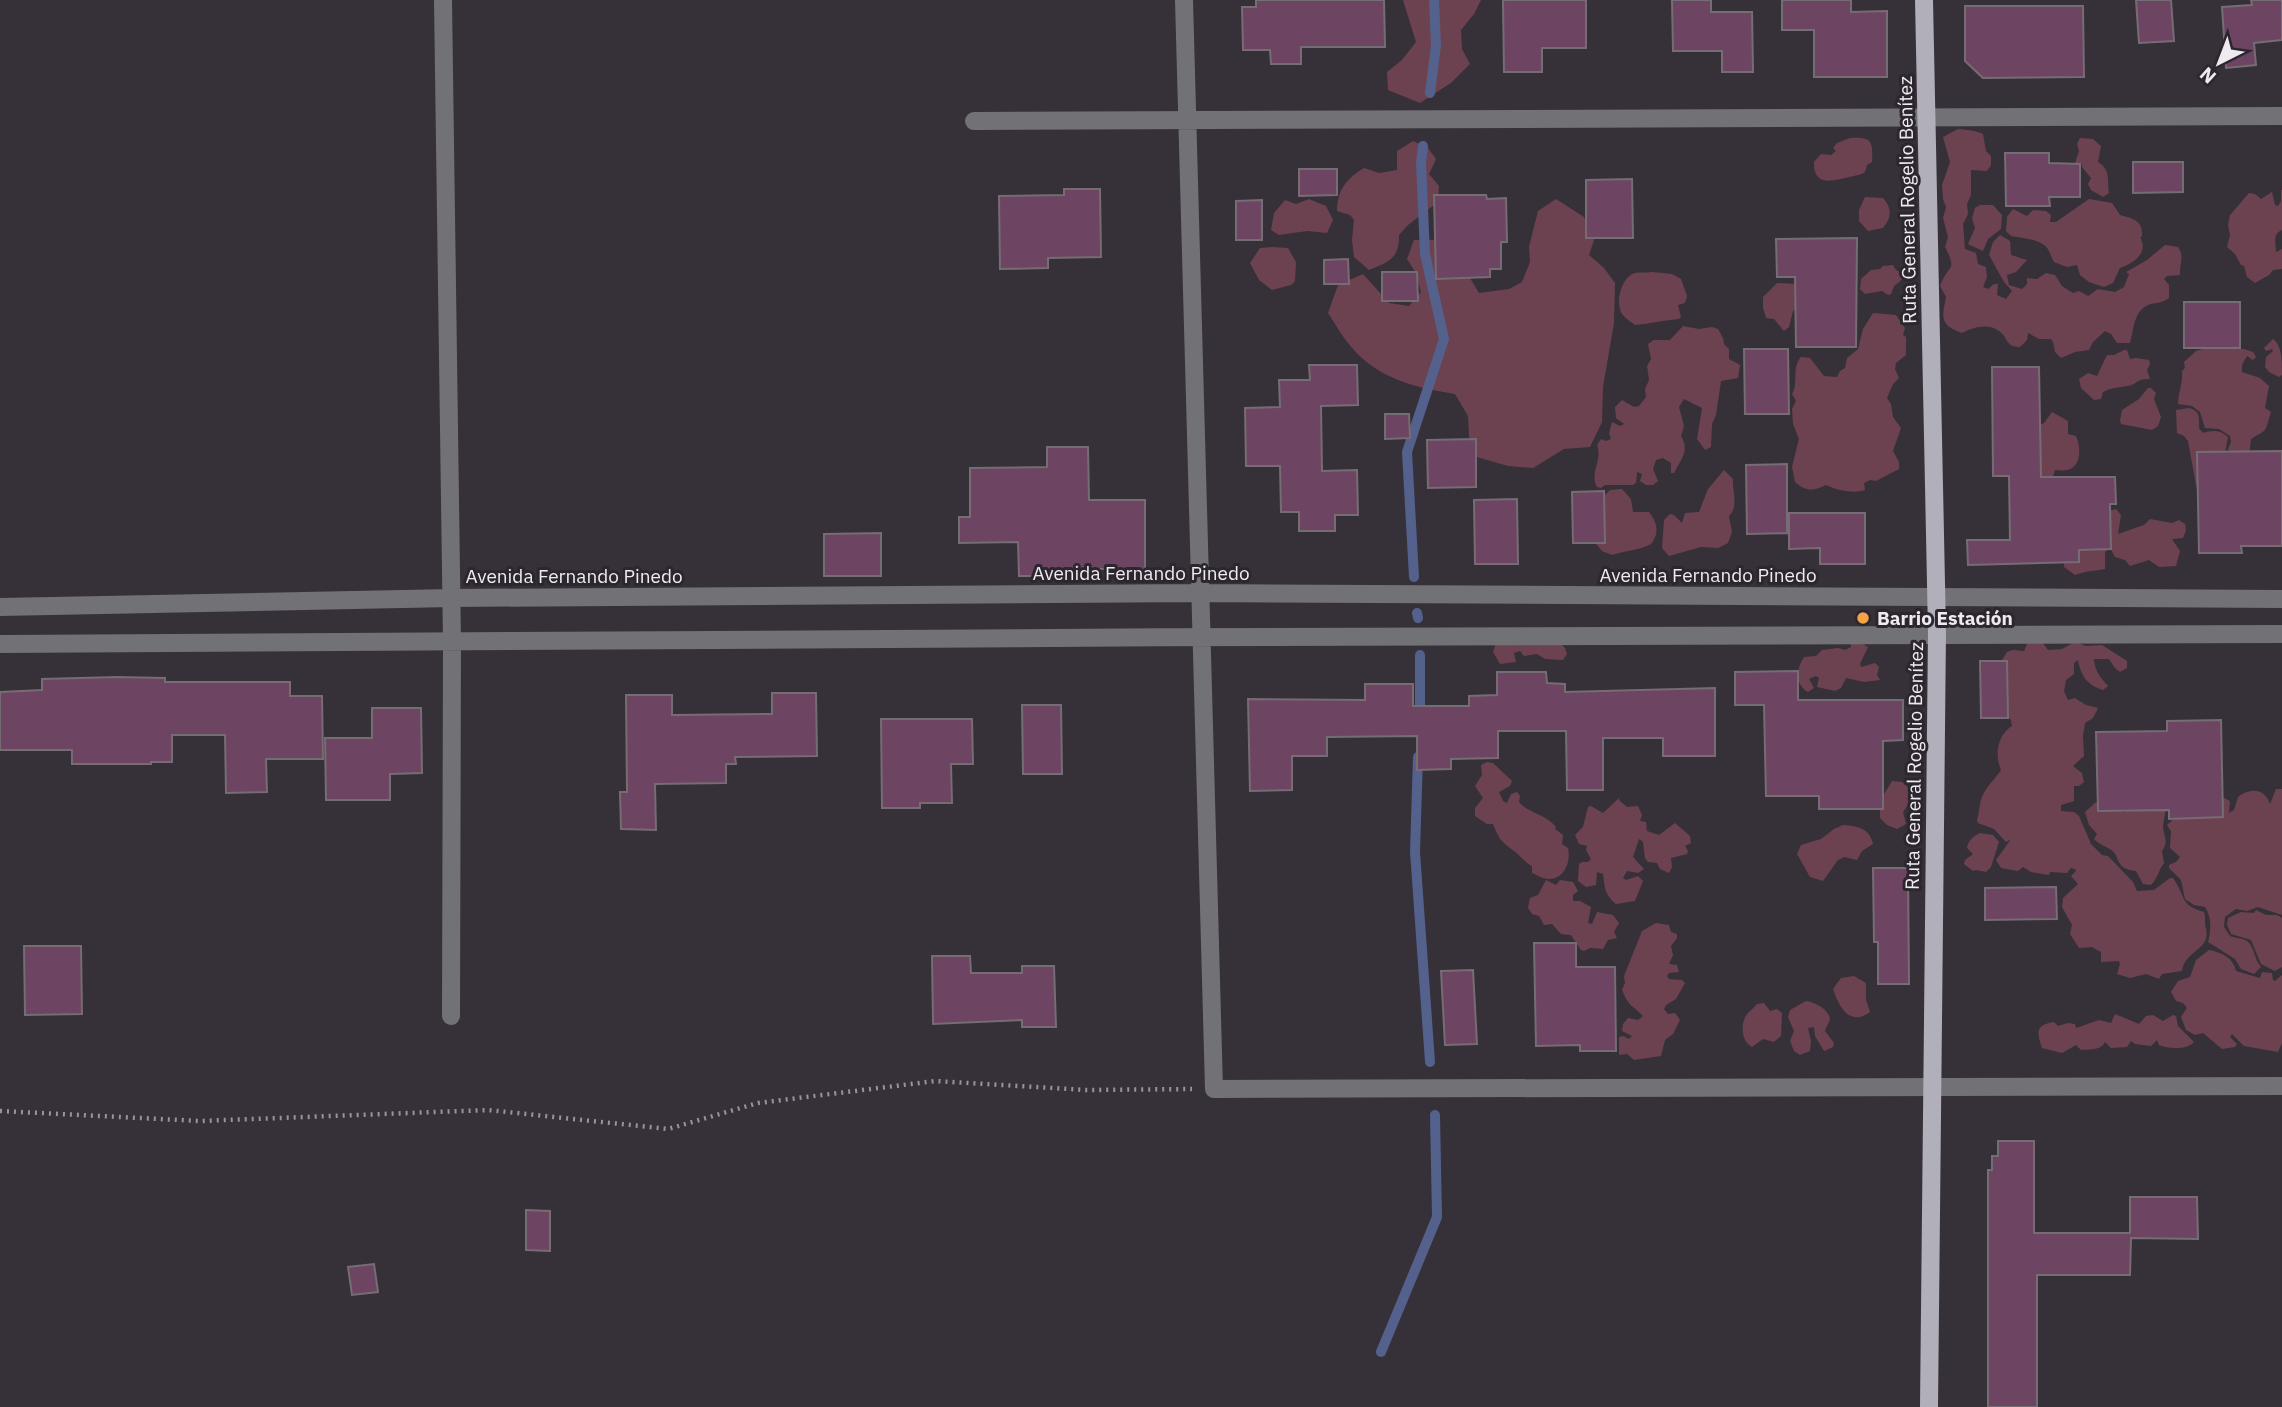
<svg xmlns="http://www.w3.org/2000/svg" width="2282" height="1407" font-family="'IBM Plex Sans',sans-serif">
  <style>
    .green { fill: #6d4250 }
    .lines { fill: none; stroke-linecap: round; stroke-linejoin: round }
    .stream { stroke: #54618d; stroke-width: 10 }
    .building { fill: #6e4463; stroke: #766c73; stroke-width: 2 }
    .path { stroke: #99949b; stroke-width: 4.5; stroke-dasharray: 2 5; stroke-linecap: butt }
    .minor { stroke: #727176; stroke-width: 18 }
    .major { stroke: #b1afb9; stroke-width: 18 }
    .poi-dot { fill: #f6a247; stroke: #2c262e; stroke-width: 2.5 }
    .labels { text-anchor: middle; stroke-width: 6; stroke-linejoin: round; paint-order: stroke }
    .street-label { font-size: 19px; fill: #eeeaf0; stroke: #2c262e }
    .poi-label { font-size: 19px; font-weight: bold; fill: #eeeaf0; stroke: #2c262e; text-anchor: start }
  </style>
  <rect width="100%" height="100%" fill="#363039"/>
  <path class="green" d="M1403 0H1481L1474 14 1461 30 1462 49 1470 64 1451 83 1420 103 1388 90 1387 72 1402 60 1416 42Z
    M1958 129C1966 130 1976 130 1983 134L1986 151 1991 156V165L1987 171 1971 170V195L1967 204 1968 214 1963 224C1964 233 1964 240 1965 249L1976 253 1978 264 1986 267 1987 277 1983 287 1988 289 1994 284H1998L1997 295 2006 299 2012 291 2004 282 1989 255 1993 242 2000 235 2010 241 2011 255 2027 260 2016 272 2007 275 2009 285 2022 289 2027 284V278L2037 279 2046 273 2055 275 2062 286 2073 293 2079 291 2088 296 2098 289 2115 292 2124 287 2129 274 2126 272 2147 260 2165 245 2178 247C2185 257 2179 265 2180 275L2167 276 2164 279 2169 285V298C2161 304 2156 302 2148 305 2133 312 2134 330 2130 343H2117L2111 334 2105 331 2093 342 2089 350 2075 352 2061 358 2055 352 2053 342 2051 339H2039L2028 333 2027 340 2020 347C2005 347 2009 338 1999 331 1989 323 1973 327 1962 333 1939 325 1942 317 1946 297L1940 286C1948 264 1958 272 1945 247L1948 237 1943 218 1946 207 1943 199 1942 185 1950 162 1943 137Z
    M1850 138C1873 136 1873 143 1872 162L1867 165 1865 172C1859 176 1856 175 1849 177 1832 181 1813 187 1814 162L1821 154 1831 155 1836 151 1833 148 1837 143Z
    M2080 138 2093 139 2101 146 2098 162C2111 170 2107 180 2109 193L2103 197 2091 190 2088 184 2091 178 2082 167V164L2075 163 2079 151 2077 144Z
    M1413 141 1428 148 1436 159 1429 174 1439 186 1438 202 1408 225 1399 235C1399 259 1390 261 1369 270L1354 257 1352 240 1354 220 1350 215 1337 211C1337 190 1347 178 1364 168L1379 173 1397 170V151Z
    M2281 190H2282V230C2272 234 2276 243 2276 252L2282 249V269L2273 270 2269 275 2255 283 2247 277 2244 266 2241 265 2235 254 2227 247 2230 235 2228 225 2230 215 2249 193 2255 194 2261 199 2272 192 2275 205 2278 206 2281 201Z
    M1865 197 1883 198C1892 208 1892 217 1883 228L1868 231 1859 221V210Z
    M1309 199 1326 206 1333 220 1327 233 1307 231 1279 235 1271 230 1274 213 1285 200 1296 204Z
    M1556 199 1584 217 1594 240 1589 255 1604 268 1615 283 1614 323 1603 387 1602 422 1590 447 1564 449 1533 468 1508 466 1470 455 1468 416 1455 394C1417 388 1379 379 1353 349 1343 338 1336 325 1328 313L1338 285 1363 274 1389 303 1409 306 1421 292 1416 273 1407 259 1414 240H1434L1450 245 1479 293 1509 289 1522 282 1530 262 1529 247 1538 211Z
    M2089 199 2112 203 2120 215C2134 219 2143 220 2142 237H2140C2149 253 2134 263 2120 268L2113 283 2104 287 2089 282 2080 275 2077 265 2067 267 2054 262C2052 259 2051 255 2049 251 2044 239 2022 238 2011 236L2006 231 2007 217 2013 209 2027 216 2033 210 2046 211 2051 215 2050 222H2056Z
    M1980 205H1993L2002 215 2001 229 1988 239 1983 251 1968 244 1975 228 1972 218 1975 208Z
    M1272 247 1288 248 1296 262 1295 281 1291 285 1272 290 1259 280 1250 263 1260 248Z
    M1893 265 1896 270 1904 274V278L1894 286 1891 294 1888 295 1882 291 1865 294 1860 289 1861 279 1871 270 1880 269 1883 266Z
    M1652 272 1672 274 1681 279 1687 296 1685 303 1678 305 1681 317 1679 319C1664 320 1649 324 1635 325 1631 322 1625 318 1622 314 1615 303 1621 277 1635 273 1640 272 1647 273 1652 272Z
    M1777 283 1800 284 1798 309 1793 311 1789 327 1784 331 1774 319 1766 318 1763 308V297Z
    M1873 313 1896 315 1905 328 1903 335 1906 337V355L1896 363 1895 369 1899 378 1893 384 1887 398 1891 404 1893 417 1901 428 1893 451 1899 462V469L1876 481 1870 480 1864 483 1865 490C1854 494 1836 490 1826 485 1814 491 1806 492 1795 482L1792 467 1799 439 1793 424 1792 409 1796 401 1792 394C1799 383 1791 369 1801 357L1810 358 1824 376 1837 377 1840 371 1845 368 1847 358 1858 349 1863 329Z
    M1683 326 1699 329 1712 327 1718 329 1723 338 1724 344 1729 349V359L1740 365 1738 378 1721 381 1716 415 1712 424 1711 447 1705 450 1697 439 1702 408 1684 399 1679 407 1684 426 1681 436C1690 451 1681 459 1674 473H1671V463L1663 458 1656 460 1653 469 1658 481 1653 485H1646L1640 481 1642 474 1637 472 1636 483 1633 485H1605L1601 488 1597 487C1589 473 1603 460 1597 445L1601 439 1606 441 1611 439 1609 433 1612 422 1620 426 1624 424 1616 418 1615 407 1622 400 1634 407 1639 406 1646 397 1645 389 1649 380 1647 366 1651 359 1648 344 1654 340H1670Z
    M2273 339C2282 345 2282 361 2282 375L2279 377 2269 372 2265 367 2266 357 2273 351 2272 349 2266 351 2264 348Z
    M2219 344 2224 349H2244L2253 352 2256 357 2253 360 2247 356 2242 365V372L2260 378 2269 386 2265 408 2271 412C2264 434 2269 428 2251 439L2249 455 2230 454 2228 449 2231 442 2230 436 2219 429 2205 428 2200 412 2192 406 2178 404C2178 394 2183 383 2182 371L2185 368 2184 362 2196 351Z
    M2124 350H2127L2130 359 2136 358 2149 360 2150 364 2147 370 2150 379C2136 378 2137 385 2127 386 2117 388 2112 387 2103 392L2101 399 2094 400 2081 388 2079 379 2088 373 2097 376 2107 355H2114Z
    M2148 388H2151L2156 393 2154 399 2161 417 2158 426 2152 430 2121 424 2120 420 2122 410 2139 399Z
    M2189 408C2201 411 2199 419 2199 428L2203 433C2213 430 2220 430 2228 437L2225 453 2208 489H2197L2196 485 2188 441 2184 436 2177 433 2176 410Z
    M2052 412 2068 421V434L2076 436C2081 447 2082 467 2067 470 2063 471 2059 470 2055 470L2051 482 2043 486 2023 432 2044 423Z
    M1724 470 1733 479C1732 491 1739 506 1729 516L1732 532 1728 543 1718 548 1701 547 1669 556 1662 548 1664 520 1670 514 1674 515 1682 523 1685 513 1699 512 1708 489Z
    M1622 489 1631 499 1633 512H1649C1657 522 1660 533 1651 544 1638 551 1626 550 1612 555L1602 551 1593 540 1600 500 1610 490Z
    M2116 509 2121 515 2118 534 2144 525 2150 519 2172 523 2179 520 2185 524 2186 530 2183 538 2172 539 2180 551 2176 566 2159 567 2149 560 2130 566 2125 560 2115 557 2110 548 2105 552V569C2094 571 2085 571 2075 575L2064 567V560L2108 511Z
    M1857 641 1868 647 1860 664 1861 667 1875 663 1879 667 1877 675 1880 680 1864 682 1846 678 1841 688 1835 691 1817 687 1819 678 1816 676 1809 679 1814 688 1808 692C1795 685 1796 669 1804 657L1816 656 1822 650 1838 648 1845 650 1851 647V643Z
    M2035 642H2042L2048 650 2062 649 2075 642 2086 646 2102 645 2127 661V668L2120 672 2115 668 2109 659H2094C2095 671 2099 676 2108 686L2103 690C2087 685 2081 676 2078 660L2074 663V674L2066 680 2064 691 2068 700 2075 698 2086 705 2098 708 2093 718 2085 723 2083 736 2084 756 2073 766 2082 773 2084 782 2079 786H2074V801L2061 805V811L2074 812 2079 816 2091 844 2102 855 2108 856 2133 882 2137 891 2154 890 2170 878H2173C2186 896 2179 905 2204 912 2206 918 2204 923 2206 929 2211 950 2185 950 2182 971L2162 974 2159 979 2146 974 2130 978 2117 974 2120 964 2119 961 2101 962V952L2092 947 2079 948 2070 934 2072 925 2062 907 2063 898 2078 884 2071 876 2076 871 2075 869 2071 868 2067 873 2050 872 2049 875 2031 872 2023 867 2018 871 2001 868 1996 860 2011 839 2006 842 1994 829 1978 823 1977 820C1980 811 1979 801 1984 793 1988 785 1996 778 2001 770 1994 754 1998 735 2012 726L2011 720 2004 712 2000 663 2007 652 2013 650 2024 651 2027 644Z
    M1496 643 1561 644 1565 648 1567 654 1563 660 1545 659 1537 654 1524 656 1520 651 1514 653 1516 662 1500 664 1493 652Z
    M1487 762 1493 763 1512 781 1510 786 1499 792 1503 801 1507 803 1511 794 1517 792 1520 796 1519 802C1529 814 1546 814 1556 827L1555 829 1563 835 1562 844 1568 848C1571 861 1565 879 1549 879 1543 879 1537 875 1532 873V866C1524 862 1521 856 1514 851 1501 841 1500 841 1493 824H1487L1475 816V808L1483 798 1475 786 1482 775 1481 765Z
    M1892 781 1902 782 1912 791 1910 802 1903 812 1906 824 1897 829 1887 825 1880 818V801Z
    M2276 789H2282V915L2258 907 2247 911 2236 909 2225 917 2224 927 2230 936C2235 938 2243 938 2247 941 2254 945 2254 959 2261 967L2254 974 2241 969 2235 959 2208 942C2211 930 2212 918 2205 907L2194 905 2185 899 2181 880 2169 868V865L2176 862 2180 857 2170 848 2171 831 2167 825 2176 817 2218 799 2224 798 2230 801 2229 813 2234 810 2238 797C2251 787 2265 789 2270 804Z
    M1620 797 1619 800 1627 807 1638 806 1642 815 1640 821 1646 822 1647 831 1659 835 1675 823 1690 836 1691 843 1685 846 1688 851 1687 854 1671 858 1672 867 1669 873 1660 869 1657 863 1648 862 1645 858 1643 842 1639 839 1633 857 1644 869 1638 873 1627 871 1623 878 1626 880 1638 876 1643 881 1635 901 1616 904C1604 894 1605 888 1603 874L1597 872 1596 885 1586 887 1578 881 1579 864 1582 862H1588L1591 859 1586 850 1587 846 1579 844 1575 835 1583 827 1588 807 1591 806 1603 813Z
    M2101 801 2124 812 2130 810 2165 808C2166 815 2163 820 2163 827 2164 837 2169 841 2162 851L2164 863C2158 871 2158 878 2151 885L2143 884 2136 871C2114 869 2121 856 2110 849 2103 845 2100 845 2094 839L2097 834 2089 825 2085 812 2095 803Z
    M1843 825C1857 826 1870 828 1873 844L1862 851 1857 860 1844 857 1838 860 1823 881 1810 877 1797 854 1801 845 1821 839 1834 829Z
    M1980 833 1993 835 1999 842 1991 867 1986 872 1976 870 1973 871 1964 864 1965 860 1973 854 1967 848C1968 840 1974 836 1980 833Z
    M1546 880 1556 885 1560 880 1573 882 1578 891 1573 895V901H1580L1591 907 1588 923 1592 924 1597 912 1613 915 1619 923 1614 932 1617 938 1608 940 1603 949 1590 948 1584 951 1581 950 1571 935 1561 934 1552 924 1544 925 1539 916 1532 914 1528 908 1530 898 1538 895Z
    M2256 910 2266 915H2277L2282 918V967L2275 971 2261 964 2251 940 2231 934 2227 925 2228 918 2241 912 2254 913Z
    M1656 923 1669 925 1671 932 1677 934V938L1671 946 1673 955 1669 964 1677 965 1679 972 1669 973 1667 976 1669 979 1682 980 1685 983 1676 999 1666 1005 1664 1009 1668 1014 1675 1013 1680 1020 1673 1034 1665 1040 1661 1056 1634 1060 1627 1054 1619 1055V1037L1623 1036 1629 1039 1632 1036 1622 1031 1623 1024 1628 1018 1638 1020 1643 1016C1632 1004 1630 1009 1622 990L1625 983 1624 976 1642 931Z
    M2209 950C2222 952 2234 959 2236 971L2260 978 2262 972 2272 973 2273 980 2275 981 2282 975V1043L2278 1052 2244 1046 2232 1034 2230 1037 2237 1044 2235 1047 2222 1049 2203 1033 2195 1035 2186 1030 2181 1017 2187 1008 2183 1003 2176 1001 2171 992 2178 981 2190 977 2196 960Z
    M1854 976 1866 983V1000L1870 1012C1850 1027 1839 1007 1833 989L1841 978Z
    M1806 1001C1814 1002 1829 1009 1830 1019 1830 1020 1825 1030 1825 1031L1834 1043 1833 1047 1824 1051 1815 1036 1814 1027 1808 1028 1811 1041 1810 1051 1800 1055 1794 1051 1790 1041 1794 1031 1788 1017 1790 1010Z
    M1764 1003 1770 1011 1777 1009 1782 1013 1781 1036 1774 1042 1763 1039 1752 1047C1740 1041 1740 1020 1749 1012 1752 1009 1755 1007 1757 1004Z
    M2115 1014 2139 1024 2146 1016 2153 1015 2163 1021 2173 1015 2176 1016 2178 1026 2194 1042C2188 1050 2168 1049 2159 1045L2157 1040 2151 1046 2135 1044 2131 1041 2127 1047 2111 1048 2105 1042C2100 1051 2089 1049 2081 1050L2076 1045 2062 1053 2042 1048C2036 1031 2036 1025 2054 1022L2058 1026 2068 1023 2075 1024 2076 1028 2099 1020 2111 1023Z"/>
  <g class="lines">
    <path class="stream" d="M1430 93 1436 45 1434 0
      M1414 577 1407 452 1444 339 1425 254 1421 163 1423 146
      M1417 613 1418 618
      M1420 717V655
      M1418 757 1415 852 1430 1062
      M1381 1352 1437 1217 1435 1115"/>
  </g>
  <path class="building" d="M1256 0H1384L1385 47H1301V64H1271L1270 50H1243L1242 7H1256Z
    M1503 0H1586V48H1542V72H1504Z
    M1672 0H1711V12H1752L1753 72H1722V51H1673Z
    M1782 0H1851V12L1887 11V77H1814V30H1782Z
    M2136 0H2171L2174 41 2139 43Z
    M2251 0H2282V40L2254 43 2256 65 2226 68 2222 7 2252 5Z
    M1965 6H2083L2084 77 1983 78 1965 61Z
    M2005 153H2049V163L2080 164V197H2049L2050 206H2006Z
    M2133 162H2183V192L2133 193Z
    M1299 169H1337V195L1299 196Z
    M1632 179 1633 238H1586V180Z
    M1064 189H1100L1101 257 1048 258V268L1000 269 999 196 1064 195Z
    M1434 195H1486L1487 199 1506 198 1507 242H1501V269H1490V277L1436 279Z
    M1262 200V240H1236V201Z
    M1857 238 1856 347H1796L1795 277H1777L1776 239Z
    M1348 259 1349 284H1324V260Z
    M1382 272H1417L1418 301H1382Z
    M2184 302H2240V348H2184Z
    M1744 349H1788L1789 414H1745Z
    M1309 365H1357L1358 405 1321 406 1322 471 1357 470 1358 515H1335V531H1299V512H1281L1280 466H1246L1245 408 1280 407 1279 380H1310Z
    M1992 367H2039L2041 477H2115L2116 504H2110L2111 549 2079 550V562L1968 565 1967 540H2010L2009 476H1993Z
    M1385 414H1409L1410 438 1385 439Z
    M1476 439V487L1428 488 1427 440Z
    M1047 447H1088L1089 500H1145V569H1067V576H1019L1018 542 959 543V517H970V468L1047 467Z
    M2282 451V546H2241L2242 553H2199L2197 452Z
    M1787 464V533L1747 534 1746 465Z
    M1604 491 1605 543H1573L1572 492Z
    M1517 499 1518 564H1475L1474 500Z
    M1789 513H1865V564H1820V548L1789 549Z
    M881 533V576H824V534Z
    M1980 661H2007L2008 718H1981Z
    M1798 671V700H1903V740L1883 741V809H1819V796H1766L1764 705H1735V672Z
    M1497 672H1546L1547 683 1565 684V692L1715 688V756H1663V738H1603V790H1567L1566 731H1498V758L1451 759V769L1417 770V736L1327 737V756H1292V790L1250 791 1248 699 1365 700V684H1413V706H1469V696L1497 695Z
    M117 677 165 678V682H290V696H322L323 759H266L267 792 226 793 225 735H172V762H151V764H72V750H0V692L42 690V679Z
    M772 693H816L817 756 735 757 736 764H726V783L655 784 656 830 621 829 620 792H627L626 695H672V715L772 714Z
    M1022 705H1061L1062 774H1023Z
    M372 708H421L422 773 390 774V800H326L325 738H372Z
    M881 719H972L973 764H951L952 803H920V808H882Z
    M2221 720 2223 817 2169 819V810L2098 811 2096 732 2167 731V721Z
    M1873 868H1908L1909 984H1878V942H1874Z
    M2056 887 2057 919 1985 920V888Z
    M1534 943H1576V967H1615L1616 1051H1580V1045L1536 1046Z
    M24 946H81L82 1014 25 1015Z
    M932 956H970L971 973H1022V966H1054L1056 1027H1022V1020L933 1024Z
    M1473 970 1477 1044 1445 1045 1441 971Z
    M1998 1141H2034V1233H2130V1197H2197L2198 1239 2131 1238 2130 1275H2037V1407H1988V1170H1992V1156H1998Z
    M526 1210 550 1211V1251L526 1250Z
    M374 1264 378 1292 352 1295 348 1267Z"/>
  <g class="lines">
    <path class="path" d="M0 1111 200 1121 488 1110 668 1129 758 1103 935 1081 1086 1090 1192 1089"/>
    <path class="minor" d="M443 0 452 643 451 1016
      M1184 0 1214 1089 2282 1086
      M974 121 2282 116
      M0 607 452 598 1200 593 2282 599
      M0 644C761 643 1521 631 2282 634"/>
    <path class="major" d="M1924 0 1937 632 1929 1407"/>
  </g>
  <circle class="poi-dot" cx="1863" cy="618" r="7"/>
  <g class="labels">
    <g class="street-label">
      <text transform="translate(1907 200) rotate(-91)" y="7">Ruta General Rogelio Benítez</text>
      <text x="1141" y="580">Avenida Fernando Pinedo</text>
      <text x="1708" y="582">Avenida Fernando Pinedo</text>
      <text x="574" y="583">Avenida Fernando Pinedo</text>
      <text transform="translate(1914 766) rotate(-89)" y="7">Ruta General Rogelio Benítez</text>
    </g>
    <g class="poi-label">
      <text x="1877" y="625">Barrio Estación</text>
    </g>
  </g>
  <g transform="translate(2219 63) rotate(222)" stroke="#2c262e" stroke-width="5" paint-order="stroke">
  <path d="M0-5L12 26L0 18L-12 26Z" fill="#eeeaf0"/>
  <text y="-10" font-size="19" font-weight="bold" text-anchor="middle" fill="#eeeaf0">N</text>
  </g>
</svg>
